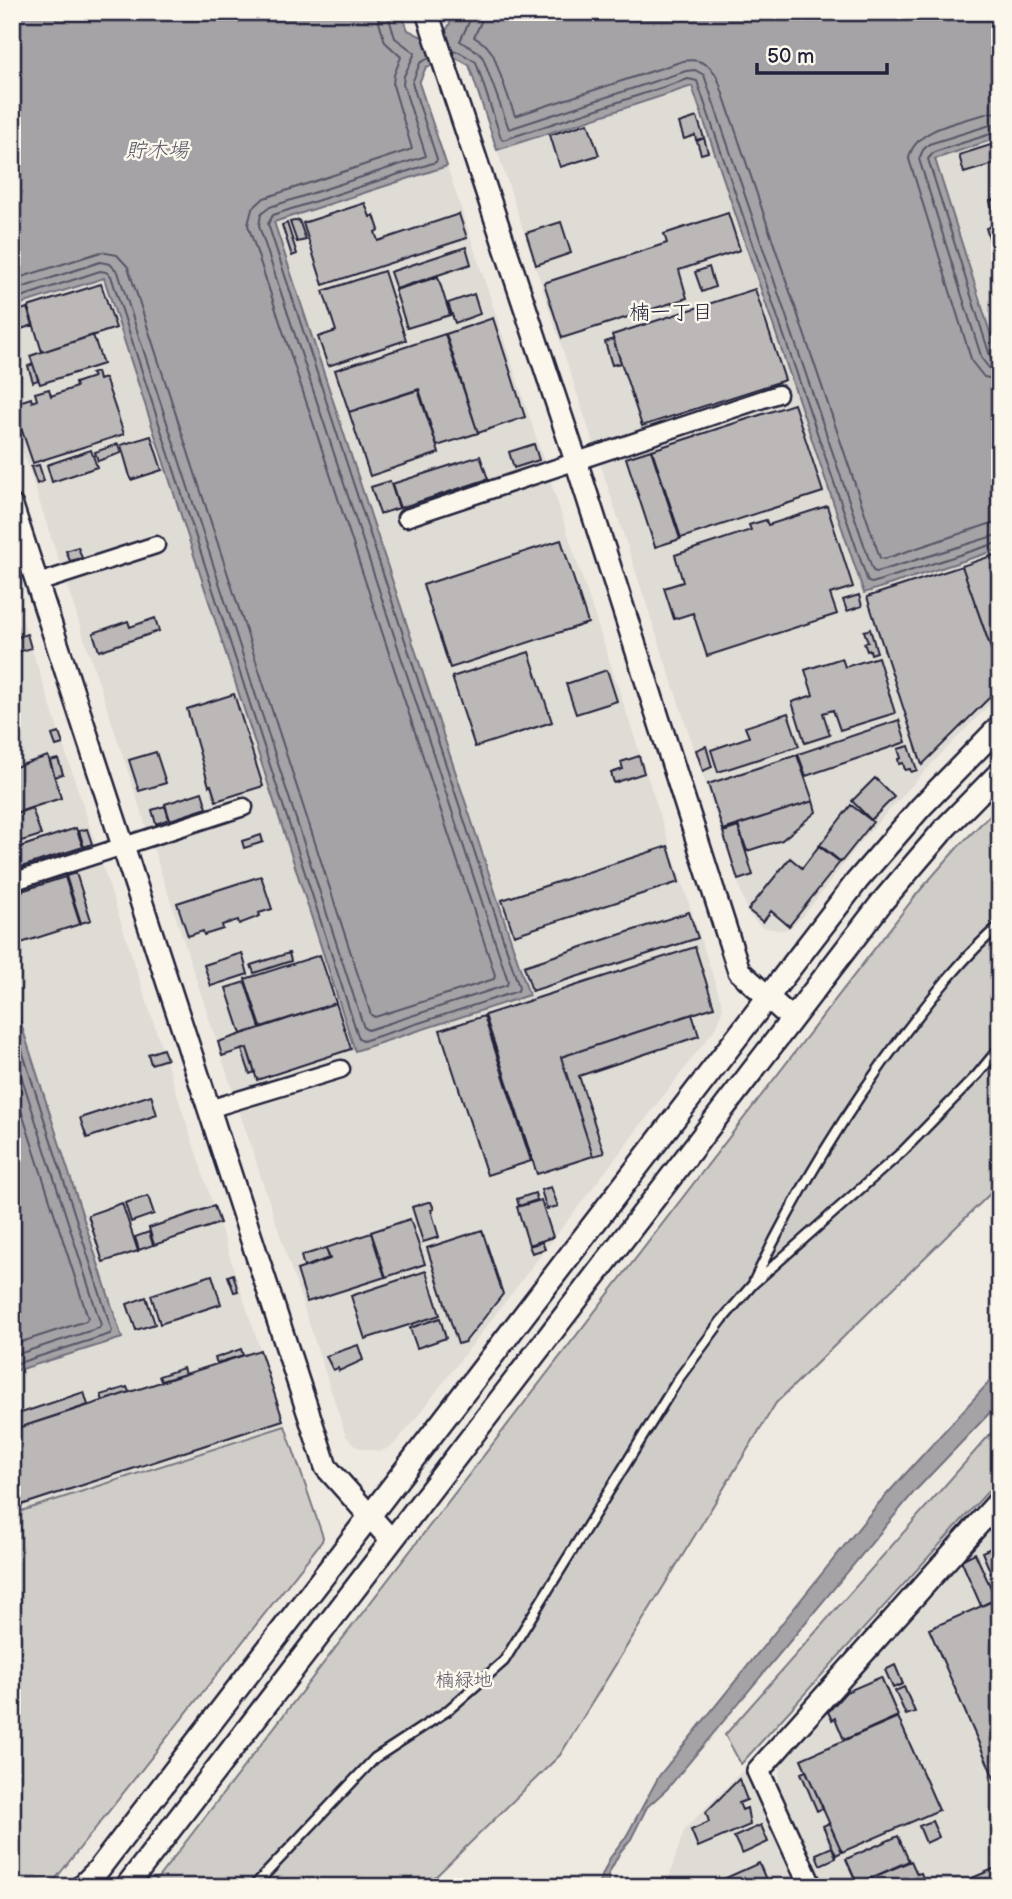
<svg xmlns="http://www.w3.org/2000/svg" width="1012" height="1899" font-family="'Balsamiq Sans','Klee One',sans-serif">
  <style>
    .built { fill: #dfdbd5 }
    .green { fill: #d0cdc9; stroke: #797882; stroke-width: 2 }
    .water { fill: #a6a3a7; stroke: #716f7c; stroke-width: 2 }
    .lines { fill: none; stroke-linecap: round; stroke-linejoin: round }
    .shore { stroke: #575666; stroke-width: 2 }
    .building { fill: #bcb8b8; stroke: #22223b; stroke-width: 2 }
    .lane-casing { stroke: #22223b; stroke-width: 13 }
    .street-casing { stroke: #22223b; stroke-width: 21 }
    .secondary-casing { stroke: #22223b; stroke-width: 26 }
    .lane { stroke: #fbf7ec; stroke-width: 8 }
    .street { stroke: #fbf7ec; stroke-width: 16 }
    .secondary { stroke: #fbf7ec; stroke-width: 21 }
    .labels { text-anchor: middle; stroke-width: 5; stroke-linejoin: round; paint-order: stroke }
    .park-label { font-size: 19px; fill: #565566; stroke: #fbf7ec }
    .water-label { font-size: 21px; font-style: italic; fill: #575666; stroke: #fbf7ec }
    .neighbourhood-label { font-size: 21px; fill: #22223b; stroke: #fbf7ec }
  </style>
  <rect width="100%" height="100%" fill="#eeeae2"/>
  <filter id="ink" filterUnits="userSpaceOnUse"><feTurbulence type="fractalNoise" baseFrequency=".0143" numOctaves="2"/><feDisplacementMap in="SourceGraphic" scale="14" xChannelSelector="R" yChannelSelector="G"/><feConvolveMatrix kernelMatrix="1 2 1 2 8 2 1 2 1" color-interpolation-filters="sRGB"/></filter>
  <g filter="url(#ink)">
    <path class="built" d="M692 85 864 593 1000 549V694L937 758 864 838 803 916 789 929 778 930 761 927 748 913 497 150Z
      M1000 137V364L935 159Z
      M447 166 723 1007 717 1026 409 1427 393 1445 380 1452 357 1447 346 1436 12 418V307L104 277 355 1050 529 995 274 222Z
      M12 588 285 1426 12 1514V1372L122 1337 12 996Z
      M1000 1514V1887H823L778 1786 780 1765Z
      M743 1770 796 1887H666L684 1830Z"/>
    <path class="green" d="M1000 805V1184L776 1403 560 1755 425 1887H151L916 895 957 848Z
      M1000 1423V1478L741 1764 725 1735Z
      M285 1426 323 1537 322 1541 53 1882 51 1881 44 1887H12V1514Z"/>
    <path class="water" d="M12 12H401L408 30 422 37 447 29 456 12H1000V137L935 159 1000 364V549L864 593 692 86 497 150 469 65 456 58 426 67 419 83 447 166 274 222 529 995 355 1051 104 278 12 307Z
      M12 996 122 1338 12 1372Z
      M1000 1370V1402L914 1492 667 1789 647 1807 631 1839 620 1852 608 1875 610 1887H597L610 1858 626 1837 659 1776 878 1504Z"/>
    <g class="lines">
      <path class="shore" d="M471 12 470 20 460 41 478 52 483 58 509 129 686 71 695 70 704 75 873 571 877 572 1000 534
        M482 12 481 22 474 37 486 45 493 54 515 116 683 61C699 58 711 64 718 79L880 558 884 559 989 524 1000 523
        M453 51 459 52 476 62 501 138 503 140 688 79 697 81 868 582 872 583 1000 542
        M1000 112 989 113C964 121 913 128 909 159L972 362 984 377 1000 380
        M1000 122 929 144 923 150 919 159 982 359 989 368 1000 370
        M1000 131 934 152 928 159 990 356 994 360 1000 361
        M12 280 101 252 117 255 128 267 371 1015 375 1017 494 979 495 975 248 225 252 209 264 198 412 149 393 85 394 75 401 57 385 42 376 12
        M12 291 100 262 110 264 118 272 364 1028 368 1030 507 985 508 981 259 226 261 214 270 207 426 156 403 84 404 76 415 53 395 38 387 12
        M12 300 100 271 106 272 111 276 359 1039 363 1041 518 991 519 987 268 224 273 215 436 162 437 159 412 83 420 63 429 58
        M12 1019 112 1331 110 1334 12 1365
        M12 1047 101 1325 99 1328 12 1356
        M12 1082 88 1318 86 1321 12 1345"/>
    </g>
    <path class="building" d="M697 117 704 138 696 140 695 135 684 139 679 123Z
      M588 123 599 155 560 167 550 135Z
      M704 138 708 152 701 154 697 141Z
      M1000 142V162L964 173 959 155Z
      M1000 198V216L995 218 990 201Z
      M365 203 370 217 374 215 379 230 375 232 378 241 459 214 467 238 323 285 303 223Z
      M728 213 740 250 679 270 687 298 562 338 544 283 667 243 664 234Z
      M299 220 306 240 297 242 290 222Z
      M561 222 571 253 536 265 526 233Z
      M287 223 297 254 292 256 282 225Z
      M1000 223V245L992 247 986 228Z
      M466 247 471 264 396 289 390 272Z
      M709 267 715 287 702 292 695 272Z
      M384 271 406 340 328 366 318 337 336 331 323 291Z
      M438 277 450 315 407 328 395 290Z
      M101 284 116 328 42 352 28 307Z
      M755 289 785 380 642 426 612 335Z
      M474 294 480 314 455 323 448 303Z
      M27 308 33 325 12 332V313Z
      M493 318 525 417 478 433 446 334Z
      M445 334 478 433 437 446 419 389 349 412 335 370Z
      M93 335 103 364 40 384 30 356Z
      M613 339 621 363 612 365 605 342Z
      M33 364 38 380 33 382 28 366Z
      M97 372 99 380 105 378 124 434 33 463 14 407H17L16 403 31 398 32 402 37 400 35 393 49 389 51 396 76 387 75 383 93 377 91 374Z
      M418 390 439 453 370 476 349 412Z
      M794 404 823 492 681 538 652 450Z
      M151 436 162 470 131 480 121 445Z
      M118 444 121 453 98 461 95 452Z
      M534 444 539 460 514 468 509 452Z
      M91 450 97 467 52 482 47 465Z
      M651 450 680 539 655 547 626 458Z
      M480 456 488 479 400 508 392 484Z
      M39 465 44 481 37 484 31 467Z
      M390 481 399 508 380 514 371 487Z
      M827 506 853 587 830 594 837 614 707 656 693 613 674 619 664 588 683 582 675 555 751 530 749 525 766 520 768 525Z
      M561 540 588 623 450 668 423 585Z
      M78 547 82 558 70 561 66 551Z
      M1000 553V674L962 566Z
      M962 566 1000 675V687L922 765 867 597Z
      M859 595 862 606 847 611 843 600Z
      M155 618 159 631 99 651 93 633 128 621 130 627Z
      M870 629 877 652 871 654 870 650 867 651 864 643 868 642 864 631Z
      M27 634 31 648 12 654V639Z
      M529 652 552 722 475 747 452 677Z
      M878 657 895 713 840 730 833 710 823 713 830 735 805 743 792 702 813 695 805 670 842 658 845 667Z
      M607 670 617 701 576 714 566 684Z
      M234 694 263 786 216 801 211 785 209 786 187 709Z
      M788 713 799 746 718 772 711 750 749 737 745 727Z
      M899 720 906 742 806 776 798 754Z
      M59 733 63 744 56 746 52 735Z
      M706 746 712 767 703 771 696 750Z
      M909 746 917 770 911 772 910 769 905 770 903 763 899 764 898 759 901 758 898 749Z
      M156 752 166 783 139 791 129 760Z
      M797 755 813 801 723 830 708 784Z
      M48 756 61 798 12 814V768Z
      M639 756 644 773 614 783 611 773 623 769 621 762Z
      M58 759 63 774 55 777 50 761Z
      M875 778 894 797 871 820 852 801Z
      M202 792 207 808 170 820 165 804Z
      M813 801 816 812 782 840 747 851 738 825Z
      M851 805 873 822 841 862 820 845Z
      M165 806 169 819 156 824 152 810Z
      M32 808 41 835 12 844V815Z
      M738 827 753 875 738 880 723 832Z
      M76 828 83 847 12 870V852L18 851 17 848Z
      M87 829 92 844 84 847 79 831Z
      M261 835 263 842 244 848 242 841Z
      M668 846 679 882 514 935 502 900Z
      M819 846 840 862 789 926 771 911 763 922 748 910 790 858 802 868Z
      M76 873 91 920 81 923 66 876Z
      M261 876 272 909 259 913 260 916 239 924 238 920 222 925 223 929 204 935 203 931 188 936 177 903Z
      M65 877 80 924 12 946V894Z
      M689 912 698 938 532 991 524 966Z
      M695 947 714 1007 561 1057 593 1156 537 1174 485 1015Z
      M242 953 248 974 211 986 204 965Z
      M289 953 291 961 254 973 251 965Z
      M320 955 336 1003 261 1027 245 979Z
      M245 982 260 1028 241 1034 226 988Z
      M336 1003 351 1049 257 1080 247 1048 222 1056 218 1042Z
      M692 1014 699 1036 579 1076 604 1153 593 1156 561 1057Z
      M484 1016 531 1161 487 1175 440 1030Z
      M247 1048 255 1072 250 1074 242 1050Z
      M163 1049 167 1059 151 1064 148 1054Z
      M151 1095 157 1115 87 1138 80 1118Z
      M551 1187 558 1206 547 1209 541 1190Z
      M535 1193 537 1200 519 1206 517 1199Z
      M148 1196 154 1214 131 1222 125 1203Z
      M541 1200 553 1237 529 1245 517 1207Z
      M428 1202H431L434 1209 431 1210 439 1237 423 1242 412 1207Z
      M122 1203 138 1251 103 1262 88 1215Z
      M214 1206 220 1223 154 1245 149 1228Z
      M410 1219 425 1264 386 1277 371 1232Z
      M482 1230 503 1294 465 1342 458 1344 427 1248Z
      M149 1232 153 1245 139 1250 135 1237Z
      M371 1233 385 1277 307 1302 297 1270 330 1259 326 1248Z
      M542 1242 545 1249 532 1253 529 1246Z
      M326 1248 329 1258 304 1267 301 1256Z
      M426 1271 440 1315 365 1339 351 1296Z
      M233 1274 238 1291 234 1292 228 1276Z
      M212 1275 221 1304 160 1324 151 1295Z
      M146 1297 155 1324 136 1330 127 1304Z
      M440 1318 446 1338 417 1348 410 1328Z
      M358 1345 363 1360 339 1371 338 1368 333 1370 326 1356Z
      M241 1349 243 1355 217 1363 215 1358Z
      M260 1350 283 1420 12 1508V1430Z
      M183 1368 185 1374 161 1381 159 1376Z
      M127 1387 129 1392 103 1401 101 1395Z
      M84 1392 88 1405 12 1430V1416Z
      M1000 1544V1584L996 1585 982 1552Z
      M975 1553 996 1599 981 1606 961 1560Z
      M993 1601 1000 1616V1786L998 1787 929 1629Z
      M895 1665 903 1684 893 1688 885 1670Z
      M881 1677 898 1716 844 1740 835 1718 832 1720 828 1712 846 1692Z
      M904 1687 915 1712 906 1715 895 1691Z
      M898 1717 939 1810 842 1852 801 1759Z
      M806 1771 823 1808 817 1811 801 1773Z
      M739 1779 747 1800 739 1803 742 1810 747 1808 750 1825 698 1847 691 1830 709 1822 706 1812Z
      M932 1821 939 1837 926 1843 919 1826Z
      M829 1823 842 1852 836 1855 823 1826Z
      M761 1825 768 1842 742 1854 734 1837Z
      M898 1836 909 1861 857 1884 846 1859Z
      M832 1847 836 1858 820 1865 816 1854Z
      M911 1861 917 1874 921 1873 927 1887H858L857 1884Z
      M759 1863 769 1887H706Z
      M998 1867 1000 1887H951Z"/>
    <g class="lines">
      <defs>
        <path id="lane" d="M754 1281C796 1193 846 1111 904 1034 934 995 963 957 1000 925
          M253 1887 375 1758 447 1711 504 1661 679 1378 722 1320 753 1284 903 1151 977 1075 1000 1047"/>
        <path id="street" d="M406 518 778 394
          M38 583 156 545
          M12 882 244 807
          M209 1109 341 1069"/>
        <path id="secondary" d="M427 12 576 461 739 971 792 1019
          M12 506 326 1467 391 1540
          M81 1887 98 1870 857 881 921 807 1000 726
          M126 1887 882 902 945 828 1000 772
          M811 1887 758 1771 1000 1500"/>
      </defs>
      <use href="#lane" class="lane-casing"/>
      <use href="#street" class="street-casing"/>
      <use href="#secondary" class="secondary-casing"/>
      <use href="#lane" class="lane"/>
      <use href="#street" class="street"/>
      <use href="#secondary" class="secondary"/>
    </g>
  </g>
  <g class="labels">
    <g class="park-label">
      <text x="464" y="1686">楠緑地</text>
    </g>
    <g class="water-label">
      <text x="157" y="157">貯木場</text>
    </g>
    <g class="neighbourhood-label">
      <text x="671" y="319">楠一丁目</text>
    </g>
  </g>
  <rect width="1012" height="1899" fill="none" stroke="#fbf7ec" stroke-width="42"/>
  <rect x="21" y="21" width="970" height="1857" fill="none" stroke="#22223b" stroke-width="2.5" filter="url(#ink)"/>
  <path d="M757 63v10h130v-10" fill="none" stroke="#22223b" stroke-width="3.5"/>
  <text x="767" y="63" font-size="21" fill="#22223b" stroke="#fbf7ec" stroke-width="5" paint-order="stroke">50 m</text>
</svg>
